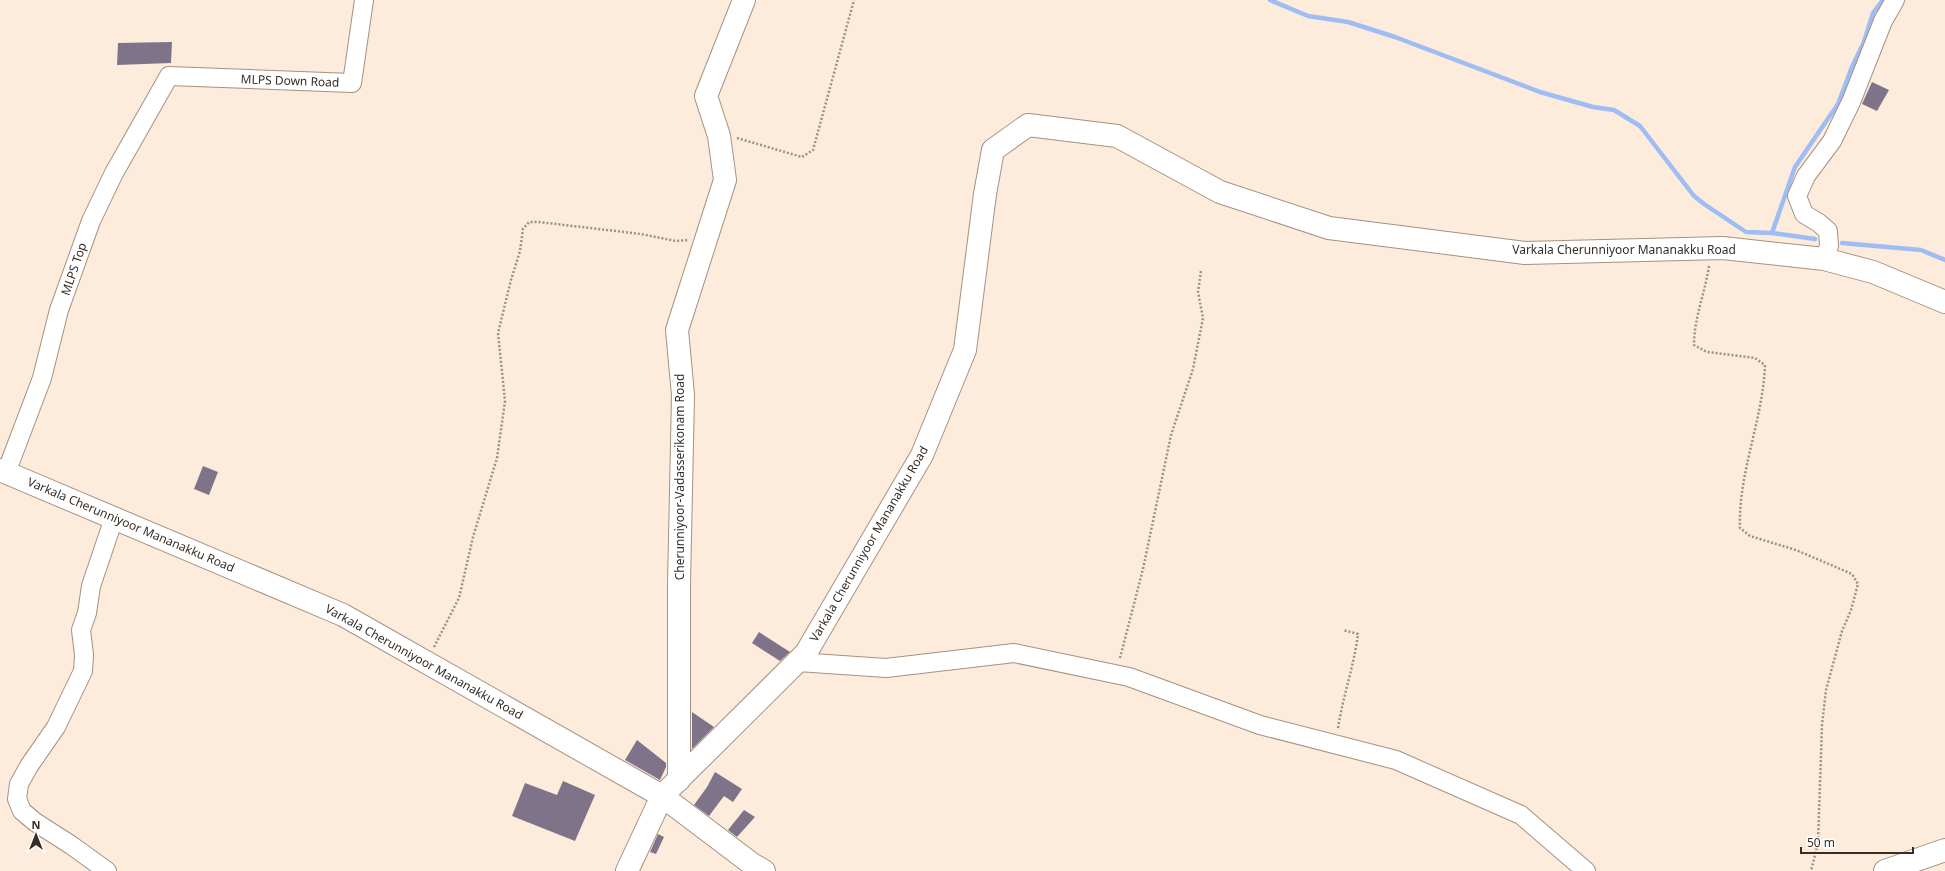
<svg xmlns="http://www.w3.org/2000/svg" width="1945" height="871" font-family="'Noto Sans',sans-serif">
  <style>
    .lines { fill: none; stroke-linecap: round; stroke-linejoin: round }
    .stream { stroke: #9dbdf4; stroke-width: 4.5 }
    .building { fill: #7f7389 }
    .street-casing { stroke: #a69180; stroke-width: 20 }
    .secondary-casing { stroke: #a69180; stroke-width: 24 }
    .path { stroke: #9d9085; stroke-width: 2.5; stroke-dasharray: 2 2; stroke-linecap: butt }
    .street { stroke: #fff; stroke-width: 18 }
    .secondary { stroke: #fff; stroke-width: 22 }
    .labels { text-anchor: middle; stroke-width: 3.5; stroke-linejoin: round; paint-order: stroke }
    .street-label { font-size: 12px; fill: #352d26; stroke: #fff }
  </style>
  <rect width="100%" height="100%" fill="#fdebdc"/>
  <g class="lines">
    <path class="stream" d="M1270 0 1308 16 1348 22 1395 37 1540 92 1593 107 1614 110 1640 126 1694 196 1704 204 1746 232 1772 233 1795 167 1838 104 1852 67 1864 42 1873 13 1883 0
      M1772 233 1815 239
      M1842 243 1921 250 1945 260"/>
  </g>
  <path class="building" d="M172 42 171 63 117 65 118 43Z
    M1872 82 1889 90 1877 111 1862 104Z
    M203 466 218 472 209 495 194 489Z
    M759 632 790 652 780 661 752 643Z
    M692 712 714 727 692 749Z
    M637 740 666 763V767L660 780 625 760Z
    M715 772 742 789 733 802 724 796 709 816 694 805 707 787Z
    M563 781 595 795 575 841 512 816 525 783 557 795Z
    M744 810 755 817 737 837 728 830Z
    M658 834 664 837 656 854 650 852Z"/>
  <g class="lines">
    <defs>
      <path id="street" d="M1824 259 1829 246 1828 231 1819 223 1804 214 1797 196 1806 176 1832 141 1851 102 1883 21 1895 0
        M6 473 42 378 59 310 91 221 114 173 169 76 352 83 364 0
        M798 662 886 668 1014 653 1129 677 1260 725 1396 760 1521 815 1586 871
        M107 871 71 845 35 822 22 811 17 799 19 784 29 766 56 727 83 671 84 655 81 630 87 613 91 586 114 518"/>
      <path id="secondary" d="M0 470 343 615 662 796 752 864 764 871
        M679 780V585L683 395 677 330 725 180 719 136 706 96 744 0
        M627 871 662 796 806 653 922 455 965 350 985 194 993 150 1028 125 1117 136 1220 192 1329 228 1525 253 1723 248 1824 259 1873 272 1945 302
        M1885 871 1945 850"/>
    </defs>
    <use href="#street" class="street-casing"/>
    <use href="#secondary" class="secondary-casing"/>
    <path class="path" d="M737 138 802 157 813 150 854 0
      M1709 266C1705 293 1694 318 1694 345L1707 352 1755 358 1765 365C1763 420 1738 473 1740 528L1750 536 1796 550 1852 574 1858 584 1851 610 1842 631 1826 690 1822 725 1818 843 1811 871
      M434 647 459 598 473 537 497 458 505 401 498 333 511 280 520 251 523 229 529 222H539L641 234 676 241 688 240
      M1120 658 1143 569 1171 435 1193 369 1203 318 1198 292 1201 271
      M1338 728C1343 696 1354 666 1358 634L1343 630"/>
    <use href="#street" class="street"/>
    <use href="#secondary" class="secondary"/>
  </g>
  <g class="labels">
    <g class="street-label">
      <text transform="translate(290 81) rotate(2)" y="4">MLPS Down Road</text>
      <text x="1624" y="254">Varkala Cherunniyoor Mananakku Road</text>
      <text transform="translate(74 269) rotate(-71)" y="4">MLPS Top</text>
      <text transform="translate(680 477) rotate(-90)" y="4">Cherunniyoor-Vadasserikonam Road</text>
      <text transform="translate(131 525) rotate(23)" y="4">Varkala Cherunniyoor Mananakku Road</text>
      <text transform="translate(869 544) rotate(-60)" y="4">Varkala Cherunniyoor Mananakku Road</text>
      <text transform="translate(424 662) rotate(29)" y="4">Varkala Cherunniyoor Mananakku Road</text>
    </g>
  </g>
  <g transform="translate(36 835)" stroke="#ffffff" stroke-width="3" paint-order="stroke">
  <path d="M0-3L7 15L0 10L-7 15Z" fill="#352d26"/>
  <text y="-6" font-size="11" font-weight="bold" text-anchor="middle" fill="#352d26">N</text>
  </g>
  <path d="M1801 847v6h112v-6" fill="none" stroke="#352d26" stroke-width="2"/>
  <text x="1807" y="847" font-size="12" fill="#352d26" stroke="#ffffff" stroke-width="3" paint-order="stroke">50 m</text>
</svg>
